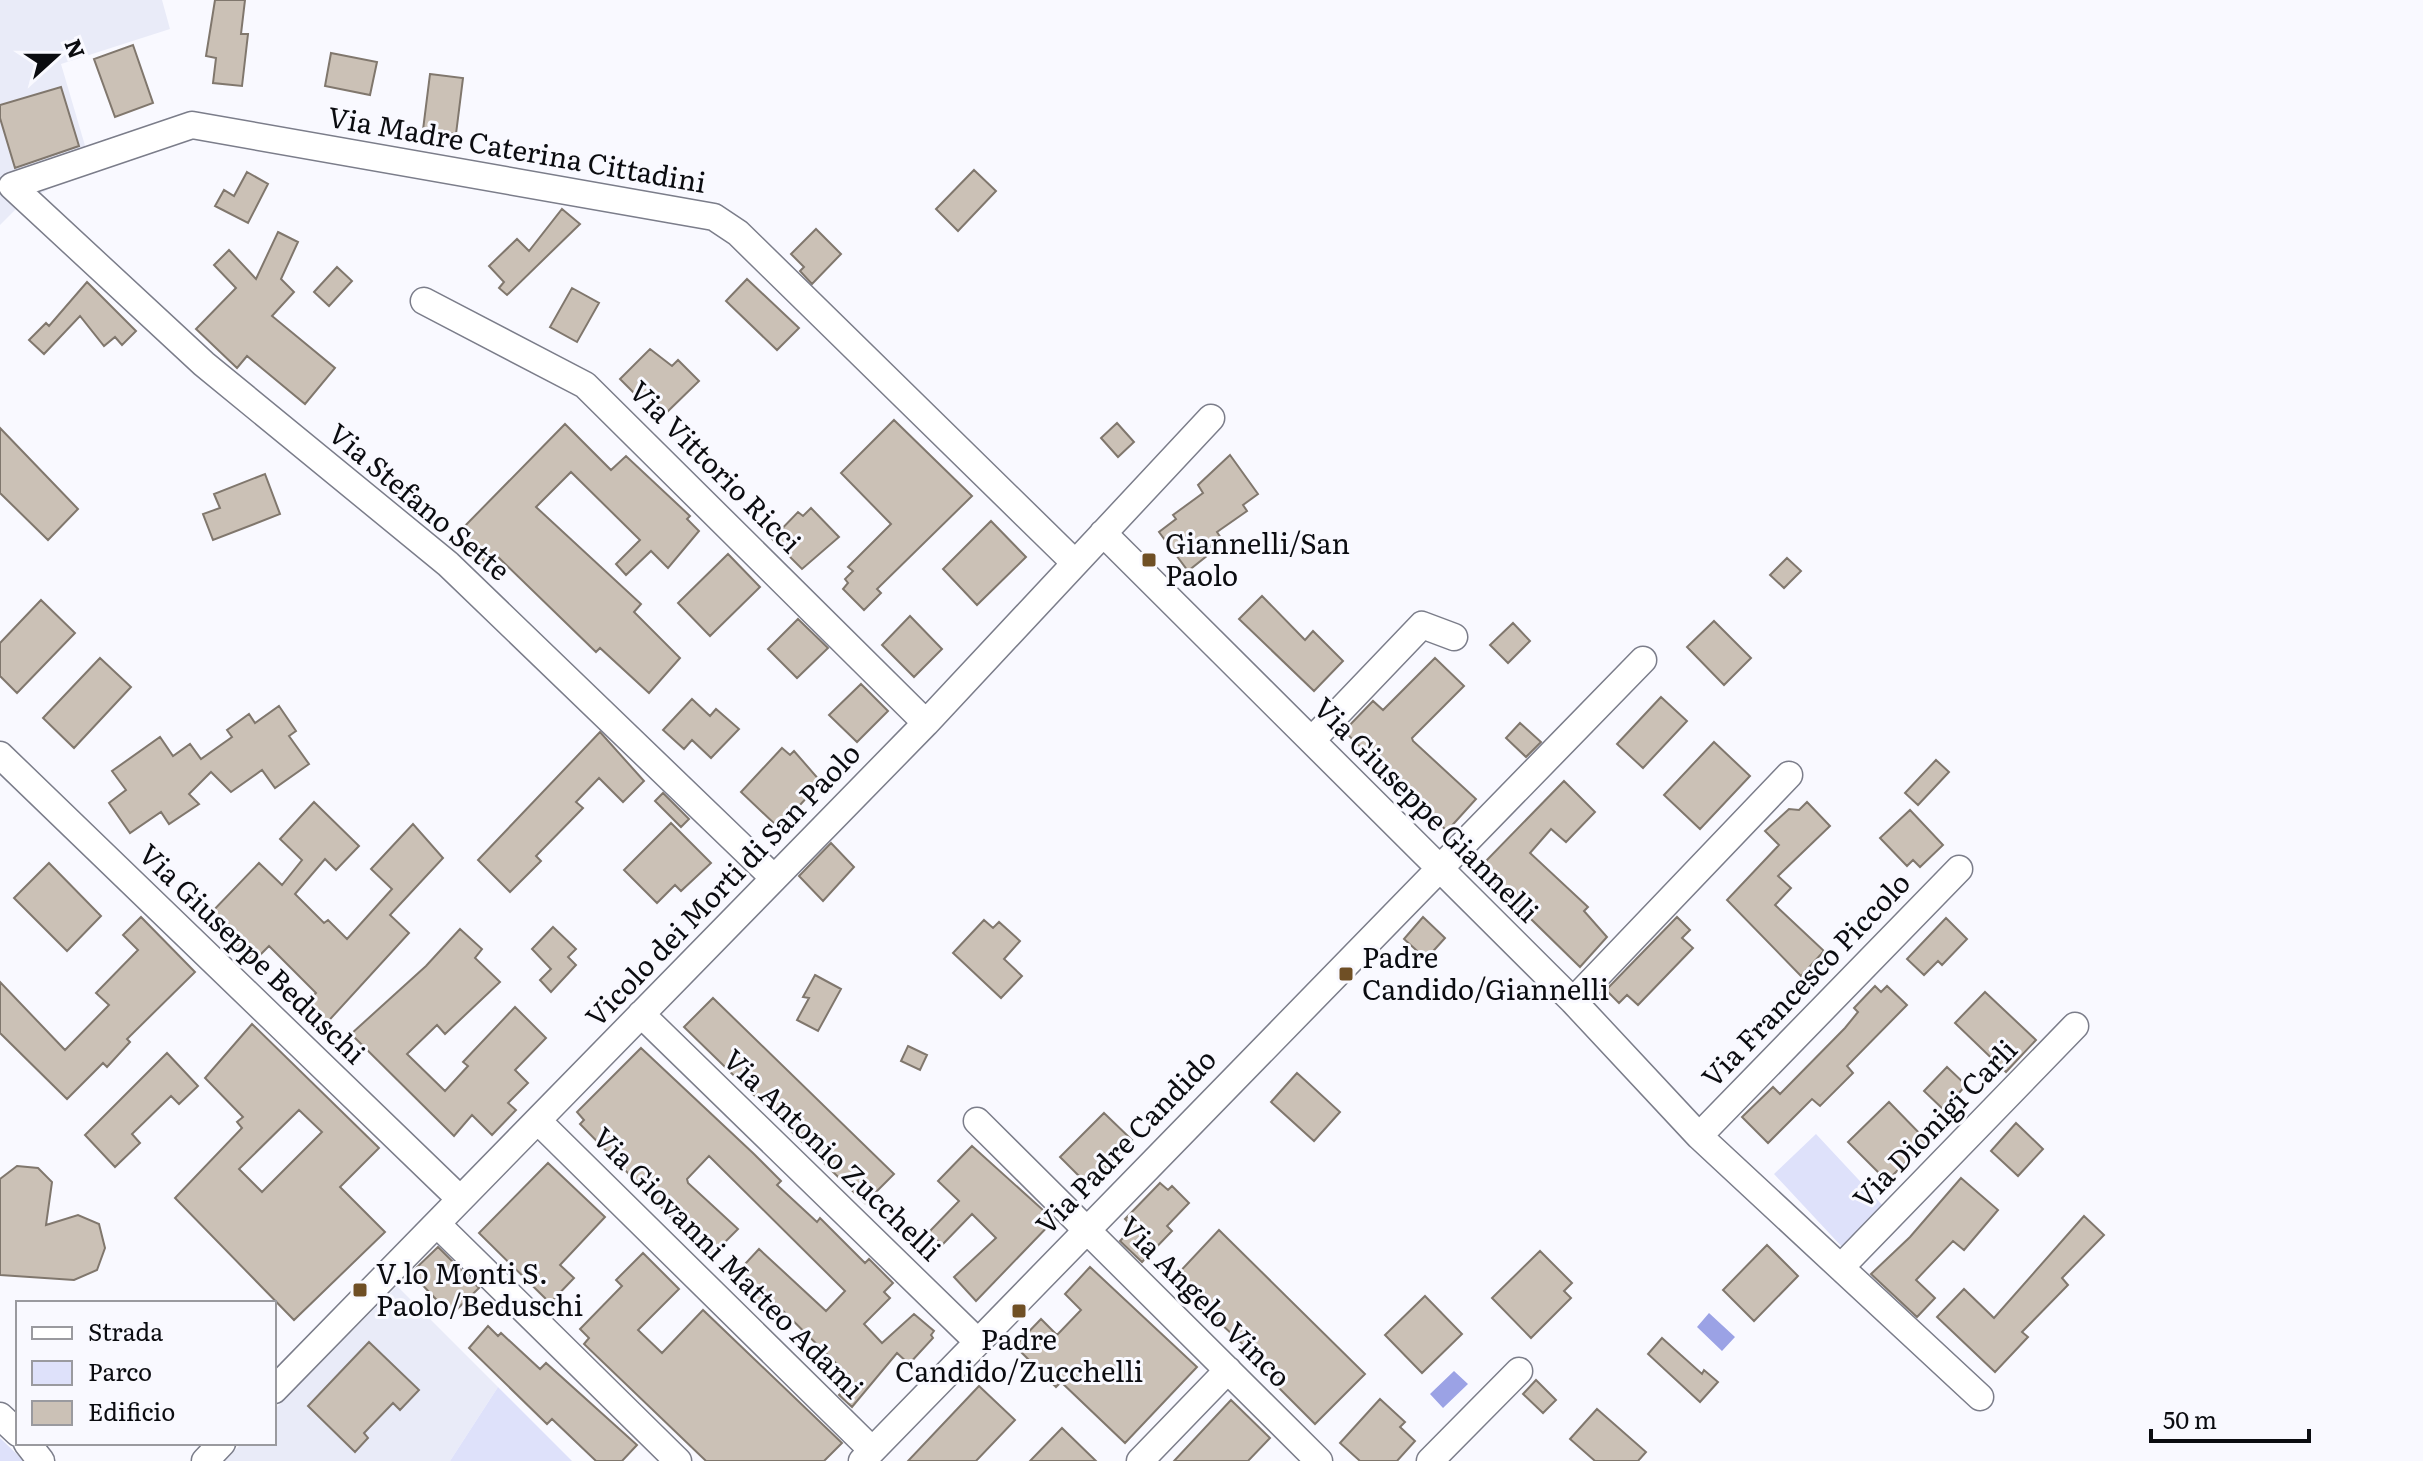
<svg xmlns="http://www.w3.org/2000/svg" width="2423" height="1461" font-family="Literata,serif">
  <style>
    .built { fill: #e9ebf8 }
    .green { fill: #dee1fa }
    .water { fill: #9ba2e5 }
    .building { fill: #cbc1b6; stroke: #80776d; stroke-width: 2; fill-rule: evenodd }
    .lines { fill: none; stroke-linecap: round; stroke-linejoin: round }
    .minor-casing { stroke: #7b7d8a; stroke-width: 29 }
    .minor { stroke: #fff; stroke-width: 26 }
    .poi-dot { fill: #6f4f25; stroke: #f9f9ff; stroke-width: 3 }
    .labels { text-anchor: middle; stroke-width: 6; stroke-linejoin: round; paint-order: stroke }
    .street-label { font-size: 28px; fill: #0b0c10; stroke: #f9f9ff }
    .poi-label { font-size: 28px; fill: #0b0c10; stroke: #f9f9ff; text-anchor: start }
  </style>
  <rect width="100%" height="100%" fill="#f9f9ff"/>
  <path class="built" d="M0 0H162L170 29 61 64 91 166 20 205 0 225Z
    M397 1286 498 1387 450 1461H224L242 1443H274V1410Z"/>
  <path class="green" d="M1816 1134 1885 1208 1843 1248 1774 1174Z
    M498 1387 572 1461H450Z
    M0 1438 24 1461H0Z"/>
  <path class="water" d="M1709 1313 1735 1337 1722 1351 1697 1327Z
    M1454 1371 1468 1384 1443 1408 1430 1394Z"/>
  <path class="building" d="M215 0H245L241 34H248L242 86 213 83 216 58 206 56Z
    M133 45 153 103 115 117 94 59Z
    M331 53 377 62 370 95 325 86Z
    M430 74 463 78 456 134 423 130Z
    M61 87 79 146 15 168 0 118V105Z
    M974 170 996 191 958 231 936 209Z
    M247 172 268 184 248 223 215 206 224 190 234 196Z
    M562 209 580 224 507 295 499 288 504 282 489 266 517 239 529 251Z
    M816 229 841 254 812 284 800 271 804 267 791 254Z
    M278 232 298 242 281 279 294 292 272 316 335 368 305 404 247 356 237 368 196 329 236 288 214 265 229 250 256 279Z
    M337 267 352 281 329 306 314 292Z
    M747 279 799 328 777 350 726 301Z
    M87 282 136 331 122 345 115 337 104 346 80 316 44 354 29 340 46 323 49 326Z
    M572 288 599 303 577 342 550 327Z
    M650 349 672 366 678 360 699 381 665 414 645 394 640 399 620 379Z
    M894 420 972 496 877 589 881 593 864 610 843 589 848 583 845 579 853 571 848 567 891 524 841 473Z
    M1117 423 1134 442 1118 457 1101 438Z
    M565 424 611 470 626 456 690 516 687 519 699 531 668 568 651 551 626 575 616 564 640 540 571 472 536 507 641 604 634 612 680 658 649 693 600 648 596 652 495 554 487 564 457 534Z
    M0 428 78 509 48 540 0 493Z
    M1230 455 1258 494 1243 505 1247 511 1217 532 1221 538 1205 551 1208 555 1188 571 1159 532 1176 519 1173 515 1203 493 1198 485Z
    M265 474 280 514 213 540 203 514 220 508 214 494Z
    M811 508 839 537 802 569 772 539 798 512 803 516Z
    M991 521 1026 557 977 605 943 569Z
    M728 554 760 587 710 636 678 603Z
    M1787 558 1801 571 1784 588 1770 575Z
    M1262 596 1305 640 1313 631 1343 661 1314 691 1239 619Z
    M41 600 75 633 17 693 0 676V643Z
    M910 616 942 649 914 677 882 645Z
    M798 619 828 648 797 678 768 649Z
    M1714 621 1751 658 1724 685 1687 647Z
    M1513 623 1530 641 1508 663 1490 645Z
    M100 658 131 687 74 748 43 718Z
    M1435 658 1464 686 1412 738 1413 741 1476 799 1447 831 1344 731 1373 701 1383 710Z
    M861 684 888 711 857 742 829 715Z
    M1661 697 1687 721 1643 768 1617 744Z
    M692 699 710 716 716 709 739 729 711 758 692 740 684 749 663 730Z
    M279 706 296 731 289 736 309 764 275 788 262 770 231 792 211 772 189 794 199 804 169 824 161 812 130 833 109 803 126 790 112 771 160 737 173 756 190 744 201 759 232 737 227 730 249 714 255 723Z
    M1520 723 1541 742 1526 757 1506 738Z
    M600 732 644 781 623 802 599 778 576 802 583 808 536 856 541 861 510 892 478 860Z
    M1714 742 1750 776 1700 829 1664 795Z
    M782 748 790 755 794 751 821 782 779 828 741 792Z
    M1936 760 1949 772 1918 805 1905 793Z
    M1564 781 1595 812 1566 842 1551 829 1530 853 1588 907 1584 911 1607 937 1580 967 1490 879 1494 875 1483 864Z
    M663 793 689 819 681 827 655 801Z
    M314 802 359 846 336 870 325 859 295 894 324 923 328 920 347 939 392 889 371 869 413 824 443 858 390 915 409 933 322 1028 301 1008 316 993 269 946 254 961 208 916 259 863 282 885 302 860 280 839Z
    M1807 802 1830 826 1778 876 1791 888 1775 905 1824 951 1801 976 1727 900 1779 845 1765 831 1789 809 1799 810Z
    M1910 810 1943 845 1920 867 1913 860 1907 866 1880 838Z
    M671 823 711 863 681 891 675 885 657 903 624 870Z
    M831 843 854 867 823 901 799 876Z
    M49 863 101 916 67 951 14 898Z
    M141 917 195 972 127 1039 130 1042 107 1067 103 1063 67 1099 0 1033V982L65 1050 109 1005 96 993 138 950 123 935Z
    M1423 917 1445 938 1426 959 1404 939Z
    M1677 917 1690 930 1682 938 1693 948 1638 1005 1627 995 1619 1003 1606 990Z
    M1946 918 1967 939 1942 965 1938 961 1924 975 1907 959Z
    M984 920 993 928 999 922 1020 941 1004 959 1022 976 1001 998 953 953Z
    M553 927 576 949 568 957 576 965 551 992 540 980 551 969 532 949Z
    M460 929 482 949 475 958 500 982 445 1034 437 1025 407 1054 445 1091 468 1066 463 1062 515 1007 546 1038 515 1070 528 1083 508 1103 516 1110 492 1135 472 1115 454 1136 351 1034 426 966Z
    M815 975 841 989 818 1031 797 1020 809 998 803 997Z
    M1875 986 1881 992 1887 986 1907 1005 1847 1066 1853 1073 1820 1106 1812 1099 1768 1143 1742 1117 1773 1087 1780 1094 1845 1028 1858 1012 1854 1008Z
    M1985 992 2036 1040 2006 1072 1955 1023Z
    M713 998 894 1174 865 1203 684 1027Z
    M252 1024 379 1148 340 1187 385 1232 294 1320 175 1198 242 1128 237 1122 243 1117 205 1078ZM299 1110 322 1132 262 1192 239 1169Z
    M908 1046 927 1055 920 1070 901 1061Z
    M641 1048 754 1154 781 1181 777 1185 817 1222 820 1218 865 1263 869 1259 893 1283 884 1292 890 1298 864 1324 882 1343 914 1314 934 1331 931 1335 933 1338 909 1364 897 1353 852 1407 839 1395 846 1388 835 1378 843 1370 773 1301 765 1310 733 1277 759 1249 826 1311 845 1291 709 1156 687 1179 688 1183 738 1229 710 1257 580 1124 584 1120 577 1112Z
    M167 1053 198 1086 179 1104 171 1096 132 1134 140 1143 115 1167 85 1135Z
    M1947 1067 1966 1085 1944 1110 1924 1091Z
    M1297 1073 1340 1112 1314 1141 1271 1102Z
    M1889 1102 1927 1141 1887 1181 1848 1142Z
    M1104 1113 1132 1140 1088 1185 1060 1157Z
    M2016 1123 2043 1149 2018 1176 1991 1151Z
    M972 1146 1054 1220 976 1301 954 1277 996 1238 972 1214 942 1245 929 1232 959 1201 938 1181Z
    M548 1163 605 1217 560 1265 574 1278 550 1303 479 1233Z
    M17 1166 38 1168 52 1182 46 1225 78 1215 99 1224 105 1248 97 1270 74 1280 0 1275V1179Z
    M1961 1178 1998 1210 1964 1250 1953 1241 1916 1280 1935 1298 1917 1317 1871 1274 1910 1237Z
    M1160 1183 1168 1190 1172 1186 1189 1203 1167 1226 1172 1231 1142 1262 1120 1241 1133 1227 1125 1219Z
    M2084 1216 2104 1235 2062 1278 2068 1285 2022 1332 2028 1337 1995 1372 1937 1317 1964 1289 1994 1318Z
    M1219 1230 1365 1374 1315 1424 1278 1387 1283 1382 1173 1279Z
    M1767 1245 1798 1276 1754 1321 1723 1290Z
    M438 1247 479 1288 451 1315 411 1273Z
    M1540 1251 1572 1283 1564 1291 1571 1298 1531 1338 1492 1298Z
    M643 1253 679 1289 638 1330 662 1353 703 1310 842 1443 824 1461H706L584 1344 589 1338 580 1329 622 1286 616 1280Z
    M1090 1267 1197 1367 1125 1443 1061 1382 1056 1387 1015 1346 1041 1319 1057 1335 1081 1310 1065 1294Z
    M1425 1296 1462 1334 1422 1373 1385 1335Z
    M488 1326 498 1336 501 1333 540 1369 546 1363 637 1445 622 1461H596L552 1419 547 1424 469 1348Z
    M1662 1338 1702 1374 1704 1370 1718 1382 1700 1402 1648 1354Z
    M369 1342 419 1390 400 1410 393 1403 364 1433 368 1438 355 1452 308 1406Z
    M1536 1380 1556 1400 1543 1413 1523 1394Z
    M979 1386 1015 1420 976 1461H908Z
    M1380 1399 1405 1422 1400 1427 1415 1441 1397 1461H1360L1340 1443Z
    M1231 1400 1270 1438 1248 1461H1174Z
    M1597 1409 1646 1452 1638 1461H1595L1570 1439Z
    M1062 1428 1096 1461H1030Z"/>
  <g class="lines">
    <defs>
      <path id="minor" d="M424 301 585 385 926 723
        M1103 533 1573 1001 1699 1136 1980 1397
        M1312 740 1422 625 1454 637
        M0 755 460 1199
        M774 878 448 564 204 364 12 186 192 125 714 217 738 233 1075 563
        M1573 1001 1789 775
        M641 1014 977 1341
        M538 1121 872 1450
        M977 1121 1319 1461
        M1699 1136 1959 869
        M437 1224 678 1461
        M1842 1266 2075 1026
        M274 1390 926 723 1211 418
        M0 1416 18 1433
        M27 1443 41 1461
        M205 1461 222 1443
        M862 1461 1643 660
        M1140 1461 1228 1370
        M1430 1461 1519 1371"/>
    </defs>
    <use href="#minor" class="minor-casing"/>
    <use href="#minor" class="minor"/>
  </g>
  <g class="poi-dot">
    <rect x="1141" y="552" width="16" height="16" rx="4"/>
    <rect x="1338" y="966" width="16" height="16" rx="4"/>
    <rect x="352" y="1282" width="16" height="16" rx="4"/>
    <rect x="1011" y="1303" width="16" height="16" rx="4"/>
  </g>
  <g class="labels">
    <g class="street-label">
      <text transform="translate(517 150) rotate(10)" y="10">Via Madre Caterina Cittadini</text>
      <text transform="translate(715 467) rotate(45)" y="10">Via Vittorio Ricci</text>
      <text transform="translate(419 502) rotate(40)" y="10">Via Stefano Sette</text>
      <text transform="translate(1426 810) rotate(45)" y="10">Via Giuseppe Giannelli</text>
      <text transform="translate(723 885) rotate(-46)" y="10">Vicolo dei Morti di San Paolo</text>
      <text transform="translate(252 954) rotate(44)" y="10">Via Giuseppe Beduschi</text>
      <text transform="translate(1806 980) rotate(-46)" y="10">Via Francesco Piccolo</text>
      <text transform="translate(1935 1124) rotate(-46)" y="10">Via Dionigi Carli</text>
      <text transform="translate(1126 1142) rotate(-46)" y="10">Via Padre Candido</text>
      <text transform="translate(832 1155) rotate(44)" y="10">Via Antonio Zucchelli</text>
      <text transform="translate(728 1263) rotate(45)" y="10">Via Giovanni Matteo Adami</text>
      <text transform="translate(1205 1302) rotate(45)" y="10">Via Angelo Vinco</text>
    </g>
    <g class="poi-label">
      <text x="1165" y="554">Giannelli/San<tspan x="1165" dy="32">Paolo</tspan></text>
      <text x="1362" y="968">Padre<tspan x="1362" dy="32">Candido/Giannelli</tspan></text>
      <text x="376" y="1284">V.lo Monti S.<tspan x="376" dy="32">Paolo/Beduschi</tspan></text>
      <text x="1019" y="1350" text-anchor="middle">Padre<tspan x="1019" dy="32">Candido/Zucchelli</tspan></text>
    </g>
  </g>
  <rect x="16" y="1301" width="260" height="144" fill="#f9f9ff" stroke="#9a9a9f" stroke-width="2"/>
  <rect x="32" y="1327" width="40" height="12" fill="#ffffff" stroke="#9a9a9f" stroke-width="2"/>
  <text x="88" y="1341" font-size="24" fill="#0b0c10">Strada</text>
  <rect x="32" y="1361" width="40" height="24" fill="#dee1fa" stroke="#9a9a9f" stroke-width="2"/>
  <text x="88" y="1381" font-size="24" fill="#0b0c10">Parco</text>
  <rect x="32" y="1401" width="40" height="24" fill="#cbc1b6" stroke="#9a9a9f" stroke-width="2"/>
  <text x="88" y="1421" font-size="24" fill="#0b0c10">Edificio</text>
  <g transform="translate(56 56) rotate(69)" stroke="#f9f9ff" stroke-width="6" paint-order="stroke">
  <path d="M0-6L14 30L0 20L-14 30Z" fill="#0b0c10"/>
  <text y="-12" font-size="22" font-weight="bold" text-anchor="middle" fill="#0b0c10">N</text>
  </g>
  <path d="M2151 1429v12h158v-12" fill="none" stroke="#0b0c10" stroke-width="4"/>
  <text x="2163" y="1429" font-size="24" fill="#0b0c10" stroke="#f9f9ff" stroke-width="6" paint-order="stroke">50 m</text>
</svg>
